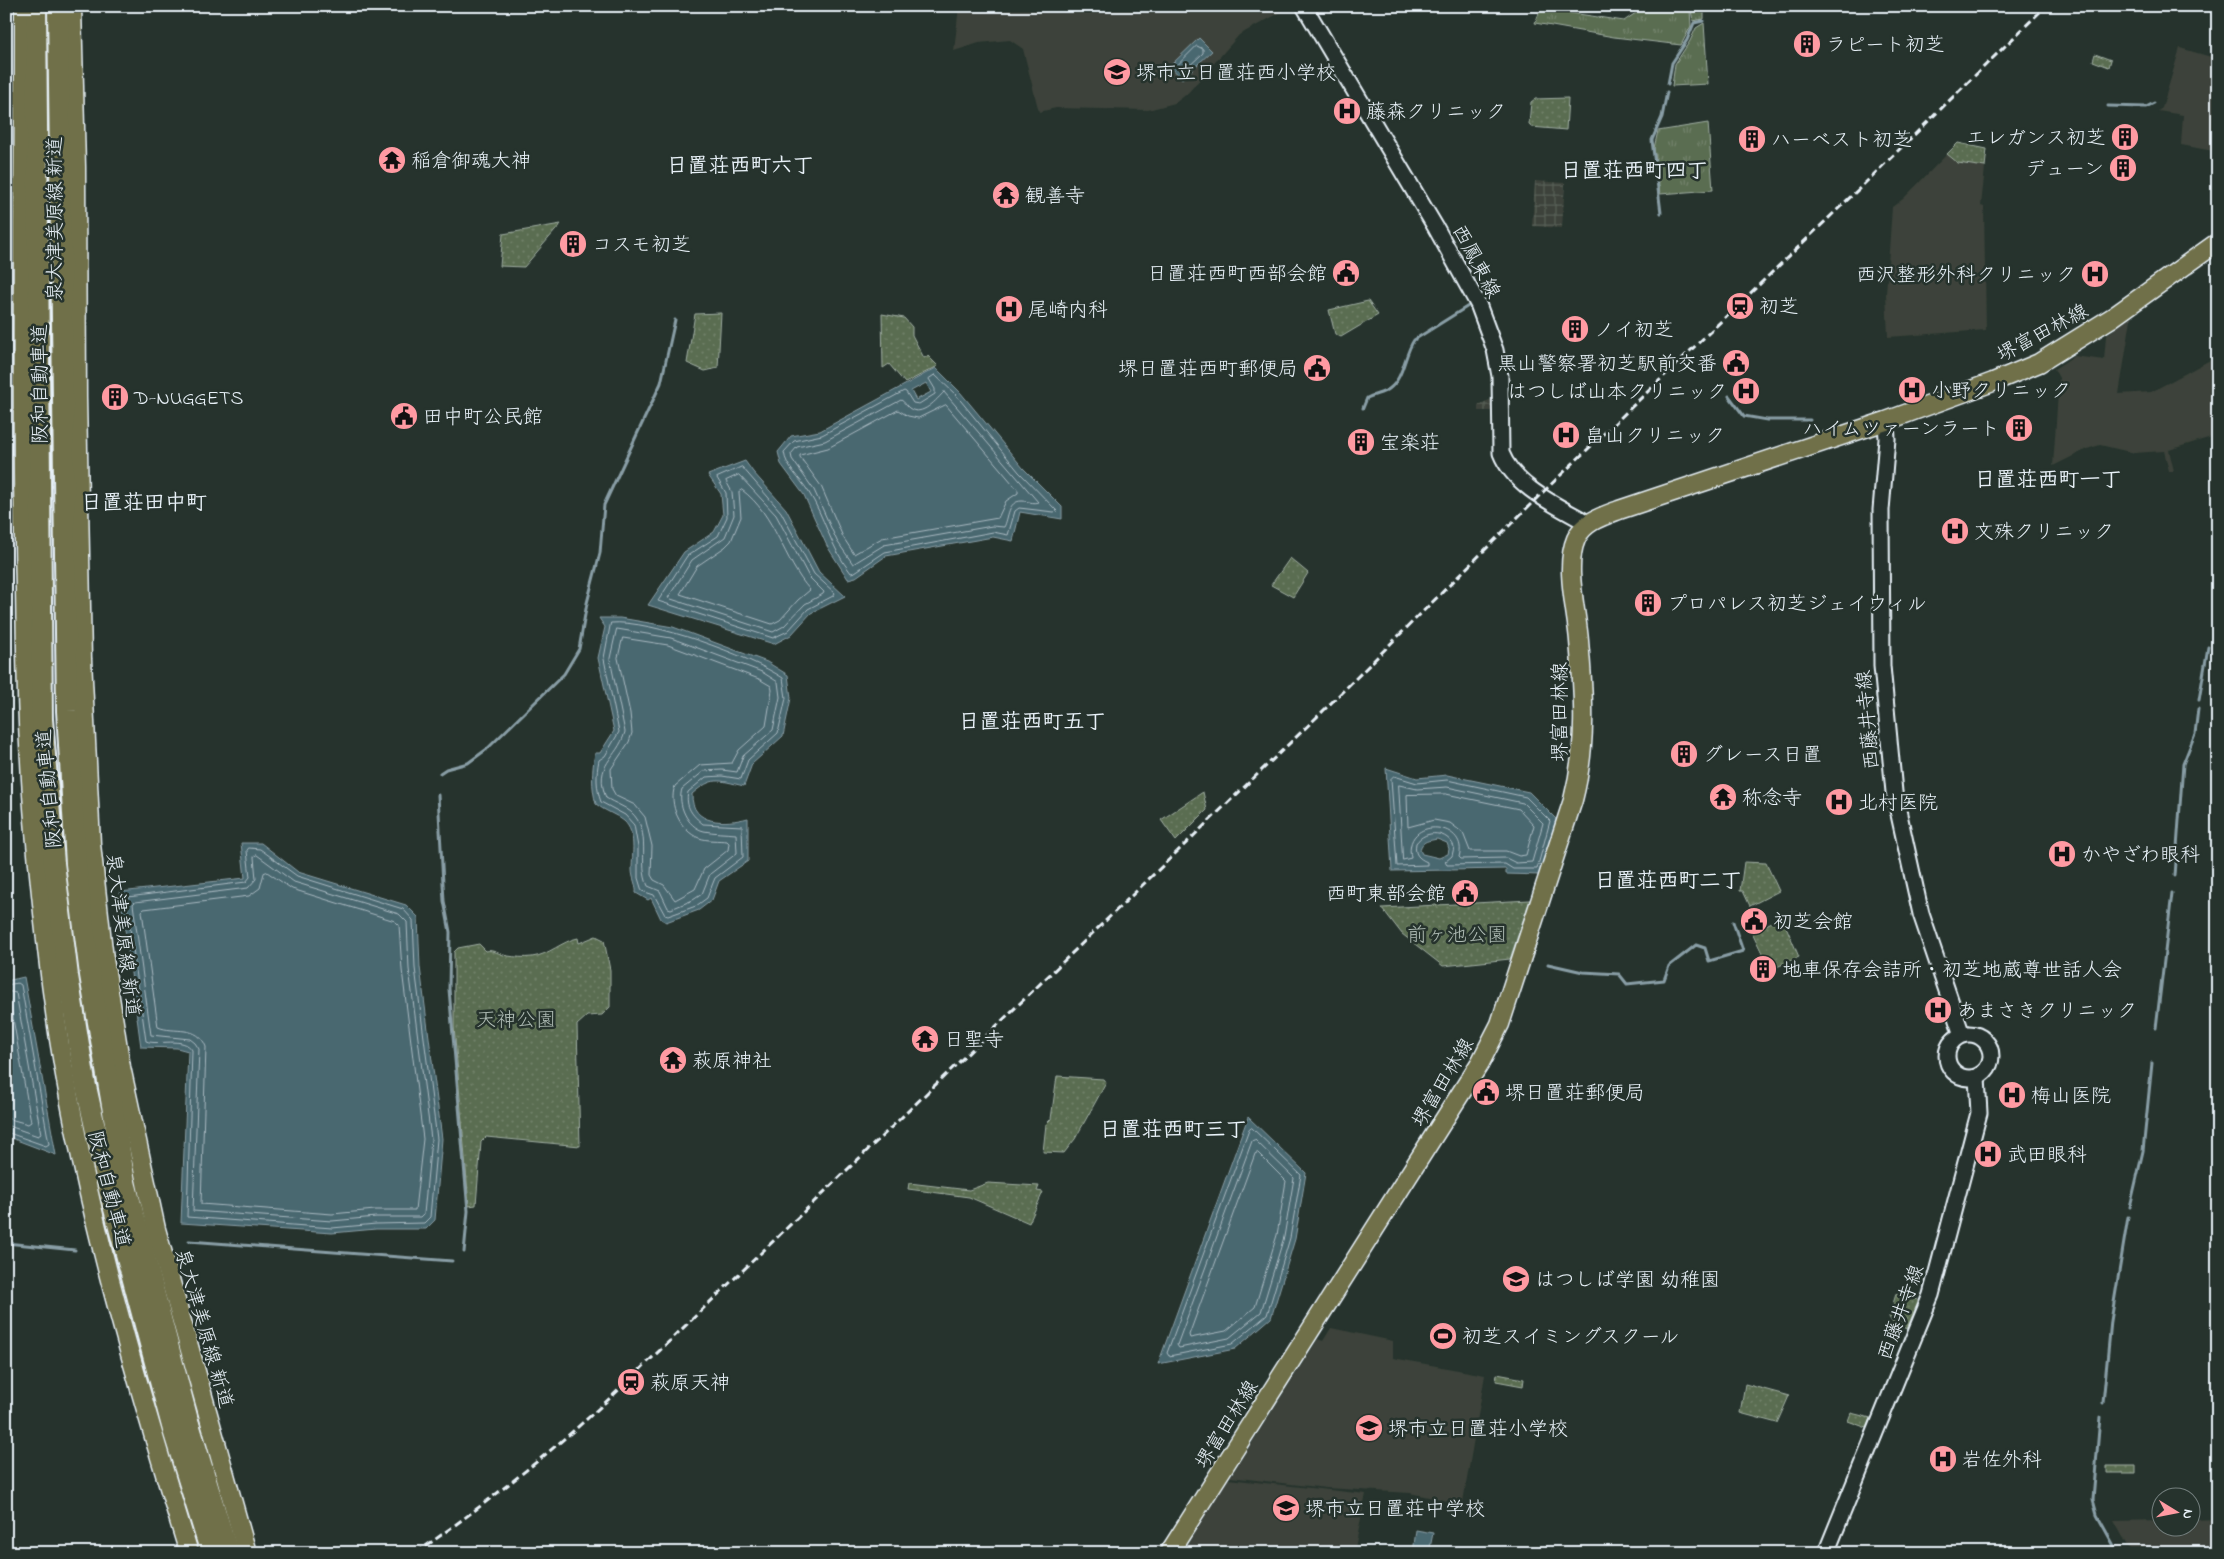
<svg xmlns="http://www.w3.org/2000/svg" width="2224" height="1559" font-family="'Indie Flower','Klee One',sans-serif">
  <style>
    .built { fill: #3c433a }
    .industrial { fill: url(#industrial-grid) }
    .grass { fill: url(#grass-tufts); stroke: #a1afa4 }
    .park { fill: url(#park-dots); stroke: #a1afa4 }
    .water { fill: #4a6770; stroke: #899ea6; fill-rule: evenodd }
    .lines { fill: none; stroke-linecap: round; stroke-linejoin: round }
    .shore { stroke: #a9bac2; stroke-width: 1 }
    .stream { stroke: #899ea6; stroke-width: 3 }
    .secondary-casing { stroke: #e8f1f8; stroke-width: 19 }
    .primary-casing { stroke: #e8f1f8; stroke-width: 21 }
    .highway-casing { stroke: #e8f1f8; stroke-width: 24 }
    .secondary { stroke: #26332d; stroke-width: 15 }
    .primary { stroke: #6f704a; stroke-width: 18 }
    .highway { stroke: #6f704a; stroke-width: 20 }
    .rail { stroke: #e8f1f8; stroke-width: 3; stroke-dasharray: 8 4; stroke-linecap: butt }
    .labels { text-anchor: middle; stroke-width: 5; stroke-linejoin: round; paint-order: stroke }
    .poi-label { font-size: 20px; fill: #e8f1f8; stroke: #26332d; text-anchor: start }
    .street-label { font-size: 20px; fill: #e8f1f8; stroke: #26332d }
    .park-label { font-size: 20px; fill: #afbcb5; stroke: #26332d }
    .neighbourhood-label { font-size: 21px; font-weight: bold; fill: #e8f1f8; stroke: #26332d }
  </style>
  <defs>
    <pattern id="industrial-grid" width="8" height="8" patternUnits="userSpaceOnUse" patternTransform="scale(1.25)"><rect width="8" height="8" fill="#3c433a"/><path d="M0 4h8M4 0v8" fill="none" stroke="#585f57"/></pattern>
    <pattern id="grass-tufts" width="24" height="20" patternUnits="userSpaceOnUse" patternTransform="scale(1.25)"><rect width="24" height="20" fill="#5a6d51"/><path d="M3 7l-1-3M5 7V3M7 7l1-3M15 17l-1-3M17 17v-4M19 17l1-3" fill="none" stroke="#72826b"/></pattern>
    <pattern id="park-dots" width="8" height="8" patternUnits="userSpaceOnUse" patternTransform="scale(1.25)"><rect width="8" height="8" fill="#5a6d51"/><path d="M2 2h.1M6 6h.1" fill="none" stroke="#72826b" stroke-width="1.8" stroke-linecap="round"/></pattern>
  </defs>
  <rect width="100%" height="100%" fill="#26332d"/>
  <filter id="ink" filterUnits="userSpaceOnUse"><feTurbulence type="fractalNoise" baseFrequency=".02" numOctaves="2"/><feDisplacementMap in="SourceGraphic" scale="10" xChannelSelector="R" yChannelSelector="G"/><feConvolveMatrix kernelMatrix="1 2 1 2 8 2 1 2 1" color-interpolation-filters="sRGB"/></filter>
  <g filter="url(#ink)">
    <path class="built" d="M959 6H1283L1285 10 1239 35 1187 94 1175 103 1148 110 1056 108 1039 112 1023 49 1010 40 979 43 954 51Z
      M2180 48 2218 59V152L2181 145 2183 115 2158 111 2162 108Z
      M1958 143 1987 149 1981 206 1984 207 1986 330 1888 337 1886 294 1892 207 1903 199Z
      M2132 313 2119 394 2151 392 2212 359 2218 362V435L2169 450 2174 471H2169L2164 451 2134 453 2100 445 2087 449 2053 466 2059 378 2054 369 2074 356 2104 360 2106 336Z
      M1331 1328 1393 1341V1358L1485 1375 1463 1502 1461 1504 1410 1493 1326 1488 1230 1477 1318 1339 1323 1341Z
      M1228 1479 1366 1494 1354 1553H1182Z
      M2218 1519V1553H2132L2114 1521 2161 1520 2162 1526H2192V1520Z"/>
    <path class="industrial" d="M1535 181 1565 183 1562 228 1532 226Z
      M1496 397V411H1478V405Z"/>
    <path class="grass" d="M1646 6H1682L1690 11 1691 26 1681 45 1614 37 1535 23 1540 11 1565 12 1624 21Z
      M1685 6H1704V19L1693 21 1691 10Z
      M1704 23 1708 84 1672 86 1675 64 1690 41 1696 28Z
      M1708 123 1713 190 1660 194 1654 148 1658 131Z"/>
    <path class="park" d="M2095 54 2111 60 2109 67 2093 61Z
      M1568 98 1566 130 1531 127 1529 124 1531 102 1535 99Z
      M1958 143 1987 149 1985 167 1958 163 1947 154Z
      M561 224 524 267 500 266 503 234Z
      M1368 301 1378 315 1341 337 1335 334 1329 310Z
      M721 313 718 368 705 371 687 363 695 314Z
      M882 314 904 318 912 327V335L924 358 928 356 938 366 905 383 889 364 883 368Z
      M1290 558 1308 573 1293 597 1271 585Z
      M1203 792 1207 810 1176 841 1161 820Z
      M1744 862 1766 863 1779 891 1750 906 1743 891H1740Z
      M1530 900 1510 959 1443 966 1402 934 1382 908Z
      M1782 917 1799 957 1770 970 1752 932Z
      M596 936 604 940 610 970V1007L602 1015 587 1016 577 1025 580 1146 486 1137 481 1142 476 1205 469 1206 454 1027V952L458 948 479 944 486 951C493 949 500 955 508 956 515 957 524 958 532 957 549 955 562 941 578 938L579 943Z
      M1057 1076 1103 1079 1106 1083 1075 1139 1064 1153 1043 1152 1046 1124 1051 1119Z
      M909 1183 969 1190 988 1183 1039 1186 1037 1191 1043 1192 1029 1223 969 1197 908 1189Z
      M1896 1294 1917 1299 1918 1302 1907 1328 1892 1322 1889 1317Z
      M1497 1374 1524 1379 1523 1386 1496 1381Z
      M1745 1384 1789 1396 1777 1423 1740 1413Z
      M1851 1413 1871 1418 1867 1428 1848 1421Z
      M2107 1466H2136V1473H2107Z"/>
    <path class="water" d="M1199 38 1212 51 1182 79 1170 66Z
      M936 368 960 392 1023 468 1062 507V519L1020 512 1013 541 993 537 886 556 856 577 848 579 827 546 804 495 781 464 778 452 791 436 820 431ZM926 383 931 392 916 400 911 391Z
      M745 461 753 472 786 509 819 572 845 596 811 613 791 635 774 644 648 605 684 552 714 532 723 515 721 494 708 475Z
      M599 618H620L673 627 767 662 788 675 791 698 783 736 752 764 744 786C718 780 713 776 692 794 691 826 726 824 748 818V861L719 881 712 900 699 910 666 922 661 919 651 898 648 900 636 893C637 886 632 878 632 870 632 854 637 833 624 821 616 814 604 811 596 804 591 786 592 771 595 753H600L614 731 598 658 605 627Z
      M1386 768 1417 778 1447 775 1529 792 1556 819 1540 875 1506 874V869L1392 871ZM1437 839 1447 843 1449 849 1448 854 1439 858 1422 854 1420 850C1422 840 1429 841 1437 839Z
      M241 843H261L298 872 406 905 418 917 420 967 442 1139 435 1220 426 1229H376L332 1233 181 1223 188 1051 177 1048 141 1047 120 892 245 878Z
      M24 977 56 1155 6 1136V981Z
      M1248 1117 1306 1173 1295 1239 1271 1318 1235 1349 1158 1364Z
      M1416 1530 1433 1533 1429 1553H1413Z"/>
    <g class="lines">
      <path class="shore" d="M1197 46 1203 49V53L1184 71H1181L1178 65Z
        M935 375 956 395 1019 472 1057 511 1054 512 1019 508 1015 511 1008 535 993 532 885 552 855 572 851 573C830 547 825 517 808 491 800 478 786 468 784 452L794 441 822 435 904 391 906 392 913 403 919 404 935 394V389L929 379Z
        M944 392 1038 502C1033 504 1028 501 1022 501 1007 501 1009 518 1004 527L992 526 884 545 853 564 837 541 814 490 792 459 791 454 797 447 825 441 901 400C905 402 905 405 909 408 922 418 937 399 944 392Z
        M946 405 1018 490V493L1006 501 998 518 882 538 854 554 843 537 821 486 800 457V455L828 448 898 410 908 416 918 418Z
        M742 467 781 512 814 574 835 593 833 596 808 609 788 631 773 638 658 601 687 556 718 536 727 517 726 493 717 478Z
        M739 475 776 515 809 577 824 592 823 594 805 604 784 626 773 632 668 598 692 560 725 537 734 515 732 492 726 481Z
        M742 490C776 515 783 560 810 590L798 600 780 620 772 624 680 594 697 566 725 547 731 541 741 517 739 492Z
        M611 623C650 619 750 656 783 678L786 698 778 733 748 760 741 779 722 776 706 777 688 792C685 807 692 815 703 824L742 826 743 857 715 878 707 898 696 906 668 916 665 915 654 895 642 891 638 878V847L634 825 625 815 601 802C596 788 596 774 599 760L605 756 619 732 604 659Z
        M617 629 671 638 762 672 778 682 780 697 773 730 743 756 737 772 722 770 704 771 682 789C677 804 687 827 704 831 714 833 725 833 736 834L737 853 710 874 702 894 693 900 671 909 668 908 660 891 648 886C637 863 653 832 631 812 624 806 614 803 606 798 593 763 617 760 625 732L610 659Z
        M623 638 668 645 759 679 771 686 772 690 766 726 739 750 732 763 700 765 675 786C668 804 680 831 699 838 708 841 718 840 727 841L729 843 728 850 704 869 695 889 675 900 664 885 654 880 651 875 652 846 645 817 635 805 616 796 612 789 611 769 629 742 632 733 630 713 618 658Z
        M1394 776 1417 783 1447 780 1526 797 1550 821 1537 869H1513L1505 864 1447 865 1445 862 1452 856 1454 847C1448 831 1426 829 1416 843 1414 854 1418 858 1427 862V865L1397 866 1391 779Z
        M1399 785 1417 789 1447 787 1523 803 1543 823 1532 862 1516 863 1506 858 1461 859 1459 857C1470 821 1402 815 1411 858L1403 860Z
        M1446 794 1519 809 1534 825 1526 855 1519 856 1506 851H1470L1463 833 1450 823 1434 820 1408 827 1407 795Z
        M249 848 260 849 297 876 403 909 413 920 415 968 437 1139 430 1217 424 1223 376 1224 332 1228 187 1217 192 1050C184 1036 158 1046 146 1041L126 899 128 897 246 882 250 877 247 851Z
        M257 855 294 882 399 914 407 922 409 969 431 1139 424 1214 421 1217H376L332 1221 193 1211 199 1049 195 1043 190 1039 151 1035 133 904 135 902 248 888 256 879 254 857Z
        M267 872 292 889 395 921 399 925 402 970 423 1139 415 1210H375L332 1214 201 1204 206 1047C198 1024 174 1034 158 1027L142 911 144 909 249 896 260 888 264 873Z
        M6 985 18 983 21 985 49 1144 46 1146 6 1132
        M6 991 16 993 41 1134 38 1136 6 1125
        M6 999 10 1001 31 1122 28 1124 6 1118
        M1252 1128 1301 1175 1290 1238 1267 1315 1232 1344 1169 1356 1167 1353 1249 1130Z
        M1255 1140 1294 1178 1284 1237 1261 1312 1229 1338 1179 1348 1177 1345 1252 1141Z
        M1258 1153 1286 1181 1277 1235 1255 1307 1226 1331 1190 1338 1189 1335 1255 1154Z"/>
      <path class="stream" d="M1668 84 1672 63 1687 40 1694 23 1703 21
        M2108 106 2146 107 2154 103
        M1661 213 1652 140 1662 117 1667 92
        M1729 396 1744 416 1767 420H1810
        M1363 408 1367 398C1374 394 1382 394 1389 389 1404 378 1404 355 1414 340L1473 303
        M2199 700 2208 647
        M440 773 446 769 468 763 487 749 564 674 579 649 587 603 600 553 604 505 661 383 675 320
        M438 795 444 901 450 932 449 989 468 1211 464 1252
        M2175 876 2183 764 2195 734 2198 709
        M1548 964 1583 972 1619 974 1627 984 1664 980 1669 966 1696 945 1705 948 1709 961 1743 951 1733 922
        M2156 1028 2172 893
        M2130 1207 2143 1151 2152 1063
        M189 1241 452 1261
        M6 1243 75 1250
        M2103 1403 2111 1321 2128 1217
        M2100 1417 2093 1500 2097 1515 2118 1553"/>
      <defs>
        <path id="secondary" d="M1304 6 1436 228 1478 304 1495 350 1500 376 1501 453C1515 488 1558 506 1589 524
          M1886 421 1887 439 1881 510 1882 666 1894 792 1921 914 1962 1035
          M1947 1056a22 22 0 1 1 44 0a22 22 0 1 1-44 0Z
          M1826 1553 1931 1295 1979 1113 1977 1077"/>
        <path id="primary" d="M24 6C24 200 20 394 25 588 26 646 26 704 30 761 33 824 40 887 47 949 69 1155 128 1355 189 1553
          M72 6 76 167 77 397 82 659 91 844 104 959 121 1067 156 1229 247 1553
          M1169 1553 1480 1063 1500 1024 1573 800C1587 746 1584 697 1579 641 1577 612 1564 567 1576 539 1583 522 1603 516 1619 510L1886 421 1993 382 2039 363 2113 317 2218 242"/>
        <path id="highway" d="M36 6 42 719 54 863 68 976 85 1082 109 1190 173 1430 211 1553
          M58 6 67 711 76 864 90 975 125 1182 189 1424 228 1553"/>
      </defs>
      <use href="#secondary" class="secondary-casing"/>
      <use href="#primary" class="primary-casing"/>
      <use href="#highway" class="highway-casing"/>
      <use href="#secondary" class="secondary"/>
      <use href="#primary" class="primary"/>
      <use href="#highway" class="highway"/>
      <path class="rail" d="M416 1553C490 1501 561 1445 626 1383L1319 715 1540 495 1863 185 2046 6"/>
    </g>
  </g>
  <defs>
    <symbol id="building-disc" viewBox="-11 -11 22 22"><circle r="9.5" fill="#ff9aa2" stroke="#26332d"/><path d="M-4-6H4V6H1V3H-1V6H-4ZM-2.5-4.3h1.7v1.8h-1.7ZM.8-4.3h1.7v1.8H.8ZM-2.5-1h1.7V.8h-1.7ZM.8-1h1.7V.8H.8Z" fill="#111"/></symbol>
    <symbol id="school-disc" viewBox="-11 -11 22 22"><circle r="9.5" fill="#ff9aa2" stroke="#26332d"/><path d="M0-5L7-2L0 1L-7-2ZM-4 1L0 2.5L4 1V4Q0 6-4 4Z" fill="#111"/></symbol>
    <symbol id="hospital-disc" viewBox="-11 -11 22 22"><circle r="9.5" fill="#ff9aa2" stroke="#26332d"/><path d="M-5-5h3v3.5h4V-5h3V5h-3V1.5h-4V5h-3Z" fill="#111"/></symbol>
    <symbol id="temple-disc" viewBox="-11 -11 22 22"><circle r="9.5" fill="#ff9aa2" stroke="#26332d"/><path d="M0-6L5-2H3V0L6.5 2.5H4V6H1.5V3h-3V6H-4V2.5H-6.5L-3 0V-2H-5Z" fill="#111"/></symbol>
    <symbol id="civic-disc" viewBox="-11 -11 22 22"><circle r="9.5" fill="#ff9aa2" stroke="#26332d"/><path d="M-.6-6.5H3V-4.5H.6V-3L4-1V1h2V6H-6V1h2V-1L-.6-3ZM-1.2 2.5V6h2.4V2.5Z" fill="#111"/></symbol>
    <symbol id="station-disc" viewBox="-11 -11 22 22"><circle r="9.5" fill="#ff9aa2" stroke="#26332d"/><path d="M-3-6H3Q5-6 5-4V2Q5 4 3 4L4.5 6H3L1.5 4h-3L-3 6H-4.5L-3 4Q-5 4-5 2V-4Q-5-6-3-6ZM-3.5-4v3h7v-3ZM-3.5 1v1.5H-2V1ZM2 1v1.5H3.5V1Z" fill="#111"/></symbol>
    <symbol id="stadium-disc" viewBox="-11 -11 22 22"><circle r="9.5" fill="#ff9aa2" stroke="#26332d"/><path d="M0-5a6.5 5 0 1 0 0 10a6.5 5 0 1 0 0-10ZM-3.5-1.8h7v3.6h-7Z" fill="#111"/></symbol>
  </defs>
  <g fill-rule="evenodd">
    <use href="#building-disc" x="1791" y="28" width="32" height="32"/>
    <use href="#school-disc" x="1101" y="56" width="32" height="32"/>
    <use href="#hospital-disc" x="1331" y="95" width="32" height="32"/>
    <use href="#building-disc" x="2109" y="121" width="32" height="32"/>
    <use href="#building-disc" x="1736" y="123" width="32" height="32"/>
    <use href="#temple-disc" x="376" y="144" width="32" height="32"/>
    <use href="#building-disc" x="2107" y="152" width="32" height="32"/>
    <use href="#temple-disc" x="990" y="179" width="32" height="32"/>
    <use href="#building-disc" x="557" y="228" width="32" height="32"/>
    <use href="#civic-disc" x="1330" y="257" width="32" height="32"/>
    <use href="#hospital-disc" x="2079" y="258" width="32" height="32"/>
    <use href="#station-disc" x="1724" y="290" width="32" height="32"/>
    <use href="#hospital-disc" x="993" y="293" width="32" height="32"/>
    <use href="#building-disc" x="1559" y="313" width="32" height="32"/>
    <use href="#civic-disc" x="1720" y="347" width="32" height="32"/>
    <use href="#civic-disc" x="1301" y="352" width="32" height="32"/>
    <use href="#hospital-disc" x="1896" y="374" width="32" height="32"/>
    <use href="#hospital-disc" x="1730" y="375" width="32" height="32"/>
    <use href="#building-disc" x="99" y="381" width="32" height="32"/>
    <use href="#civic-disc" x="388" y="400" width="32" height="32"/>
    <use href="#building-disc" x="2003" y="412" width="32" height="32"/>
    <use href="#hospital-disc" x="1550" y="419" width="32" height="32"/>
    <use href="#building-disc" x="1345" y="426" width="32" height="32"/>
    <use href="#hospital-disc" x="1939" y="515" width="32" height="32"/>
    <use href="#building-disc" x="1632" y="587" width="32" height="32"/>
    <use href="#building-disc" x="1668" y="738" width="32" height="32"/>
    <use href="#temple-disc" x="1707" y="781" width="32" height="32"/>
    <use href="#hospital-disc" x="1823" y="786" width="32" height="32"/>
    <use href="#hospital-disc" x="2046" y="838" width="32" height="32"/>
    <use href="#civic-disc" x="1449" y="877" width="32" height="32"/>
    <use href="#civic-disc" x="1738" y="905" width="32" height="32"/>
    <use href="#building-disc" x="1747" y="953" width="32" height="32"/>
    <use href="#hospital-disc" x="1922" y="994" width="32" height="32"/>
    <use href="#temple-disc" x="909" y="1023" width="32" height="32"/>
    <use href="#temple-disc" x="657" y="1044" width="32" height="32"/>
    <use href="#civic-disc" x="1470" y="1076" width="32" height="32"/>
    <use href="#hospital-disc" x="1996" y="1079" width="32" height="32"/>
    <use href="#hospital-disc" x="1972" y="1138" width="32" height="32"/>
    <use href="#school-disc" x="1500" y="1263" width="32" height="32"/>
    <use href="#stadium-disc" x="1427" y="1320" width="32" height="32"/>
    <use href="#station-disc" x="615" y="1366" width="32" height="32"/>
    <use href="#school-disc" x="1353" y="1412" width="32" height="32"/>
    <use href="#hospital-disc" x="1927" y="1443" width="32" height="32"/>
    <use href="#school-disc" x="1270" y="1492" width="32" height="32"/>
  </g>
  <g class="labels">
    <g class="poi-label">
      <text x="1826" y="51">ラピート初芝</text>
      <text x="1136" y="79">堺市立日置荘西小学校</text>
      <text x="1366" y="118">藤森クリニック</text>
      <text x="2106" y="144" text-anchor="end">エレガンス初芝</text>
      <text x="1771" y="146">ハーベスト初芝</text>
      <text x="411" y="167">稲倉御魂大神</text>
      <text x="2104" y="175" text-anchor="end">デューン</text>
      <text x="1025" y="202">観善寺</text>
      <text x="592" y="251">コスモ初芝</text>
      <text x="1327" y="280" text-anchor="end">日置荘西町西部会館</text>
      <text x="2076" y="281" text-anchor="end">西沢整形外科クリニック</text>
      <text x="1759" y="313">初芝</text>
      <text x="1028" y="316">尾崎内科</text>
      <text x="1594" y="336">ノイ初芝</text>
      <text x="1717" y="370" text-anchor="end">黒山警察署初芝駅前交番</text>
      <text x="1298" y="375" text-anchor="end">堺日置荘西町郵便局</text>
      <text x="1931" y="397">小野クリニック</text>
      <text x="1727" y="398" text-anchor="end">はつしば山本クリニック</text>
      <text x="134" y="404">D-NUGGETS</text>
      <text x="423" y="423">田中町公民館</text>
      <text x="2000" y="435" text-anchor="end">ハイムツァーンラート</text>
      <text x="1585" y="442">畠山クリニック</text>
      <text x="1380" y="449">宝楽荘</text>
      <text x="1974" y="538">文殊クリニック</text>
      <text x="1667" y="610">プロパレス初芝ジェイウィル</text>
      <text x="1703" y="761">グレース日置</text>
      <text x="1742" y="804">称念寺</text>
      <text x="1858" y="809">北村医院</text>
      <text x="2081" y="861">かやざわ眼科</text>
      <text x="1446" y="900" text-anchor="end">西町東部会館</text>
      <text x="1773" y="928">初芝会館</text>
      <text x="1782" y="976">地車保存会詰所・初芝地蔵尊世話人会</text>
      <text x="1957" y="1017">あまさきクリニック</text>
      <text x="944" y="1046">日聖寺</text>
      <text x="692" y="1067">萩原神社</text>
      <text x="1505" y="1099">堺日置荘郵便局</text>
      <text x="2031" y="1102">梅山医院</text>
      <text x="2007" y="1161">武田眼科</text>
      <text x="1535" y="1286">はつしば学園 幼稚園</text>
      <text x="1462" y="1343">初芝スイミングスクール</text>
      <text x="650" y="1389">萩原天神</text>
      <text x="1388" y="1435">堺市立日置荘小学校</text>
      <text x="1962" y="1466">岩佐外科</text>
      <text x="1305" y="1515">堺市立日置荘中学校</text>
    </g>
    <g class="street-label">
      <text transform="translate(54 219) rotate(-90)" y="7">泉大津美原線 新道</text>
      <text transform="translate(1477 261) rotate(62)" y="7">西鳳東線</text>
      <text transform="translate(2042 332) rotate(-28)" y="7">堺富田林線</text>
      <text transform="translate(39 384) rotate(-90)" y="7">阪和自動車道</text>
      <text transform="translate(1559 712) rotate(-90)" y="7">堺富田林線</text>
      <text transform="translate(1867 720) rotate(-95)" y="7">西藤井寺線</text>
      <text transform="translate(48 789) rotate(-95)" y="7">阪和自動車道</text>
      <text transform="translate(124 935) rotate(83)" y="7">泉大津美原線 新道</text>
      <text transform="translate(1442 1082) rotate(-59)" y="7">堺富田林線</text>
      <text transform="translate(110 1189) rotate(76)" y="7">阪和自動車道</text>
      <text transform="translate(1900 1312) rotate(-70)" y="7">西藤井寺線</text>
      <text transform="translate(205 1328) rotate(74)" y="7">泉大津美原線 新道</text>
      <text transform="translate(1226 1424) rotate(-58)" y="7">堺富田林線</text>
    </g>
    <g class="park-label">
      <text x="1457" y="941">前ヶ池公園</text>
      <text x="516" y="1026">天神公園</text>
    </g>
    <g class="neighbourhood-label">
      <text x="740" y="172">日置荘西町六丁</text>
      <text x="1634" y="177">日置荘西町四丁</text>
      <text x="2048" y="486">日置荘西町一丁</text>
      <text x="144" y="509">日置荘田中町</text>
      <text x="1032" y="728">日置荘西町五丁</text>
      <text x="1668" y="887">日置荘西町二丁</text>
      <text x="1173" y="1136">日置荘西町三丁</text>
    </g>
  </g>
  <rect width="2224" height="1559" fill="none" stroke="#26332d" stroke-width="25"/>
  <rect x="12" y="12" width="2199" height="1534" fill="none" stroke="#e8f1f8" stroke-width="2" filter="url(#ink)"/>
  <g transform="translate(2176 1512) rotate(100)"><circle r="24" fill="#26332d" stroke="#747f7e"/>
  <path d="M0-4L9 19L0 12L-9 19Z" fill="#ff9aa2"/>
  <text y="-8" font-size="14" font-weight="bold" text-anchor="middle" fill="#e8f1f8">N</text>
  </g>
</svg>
